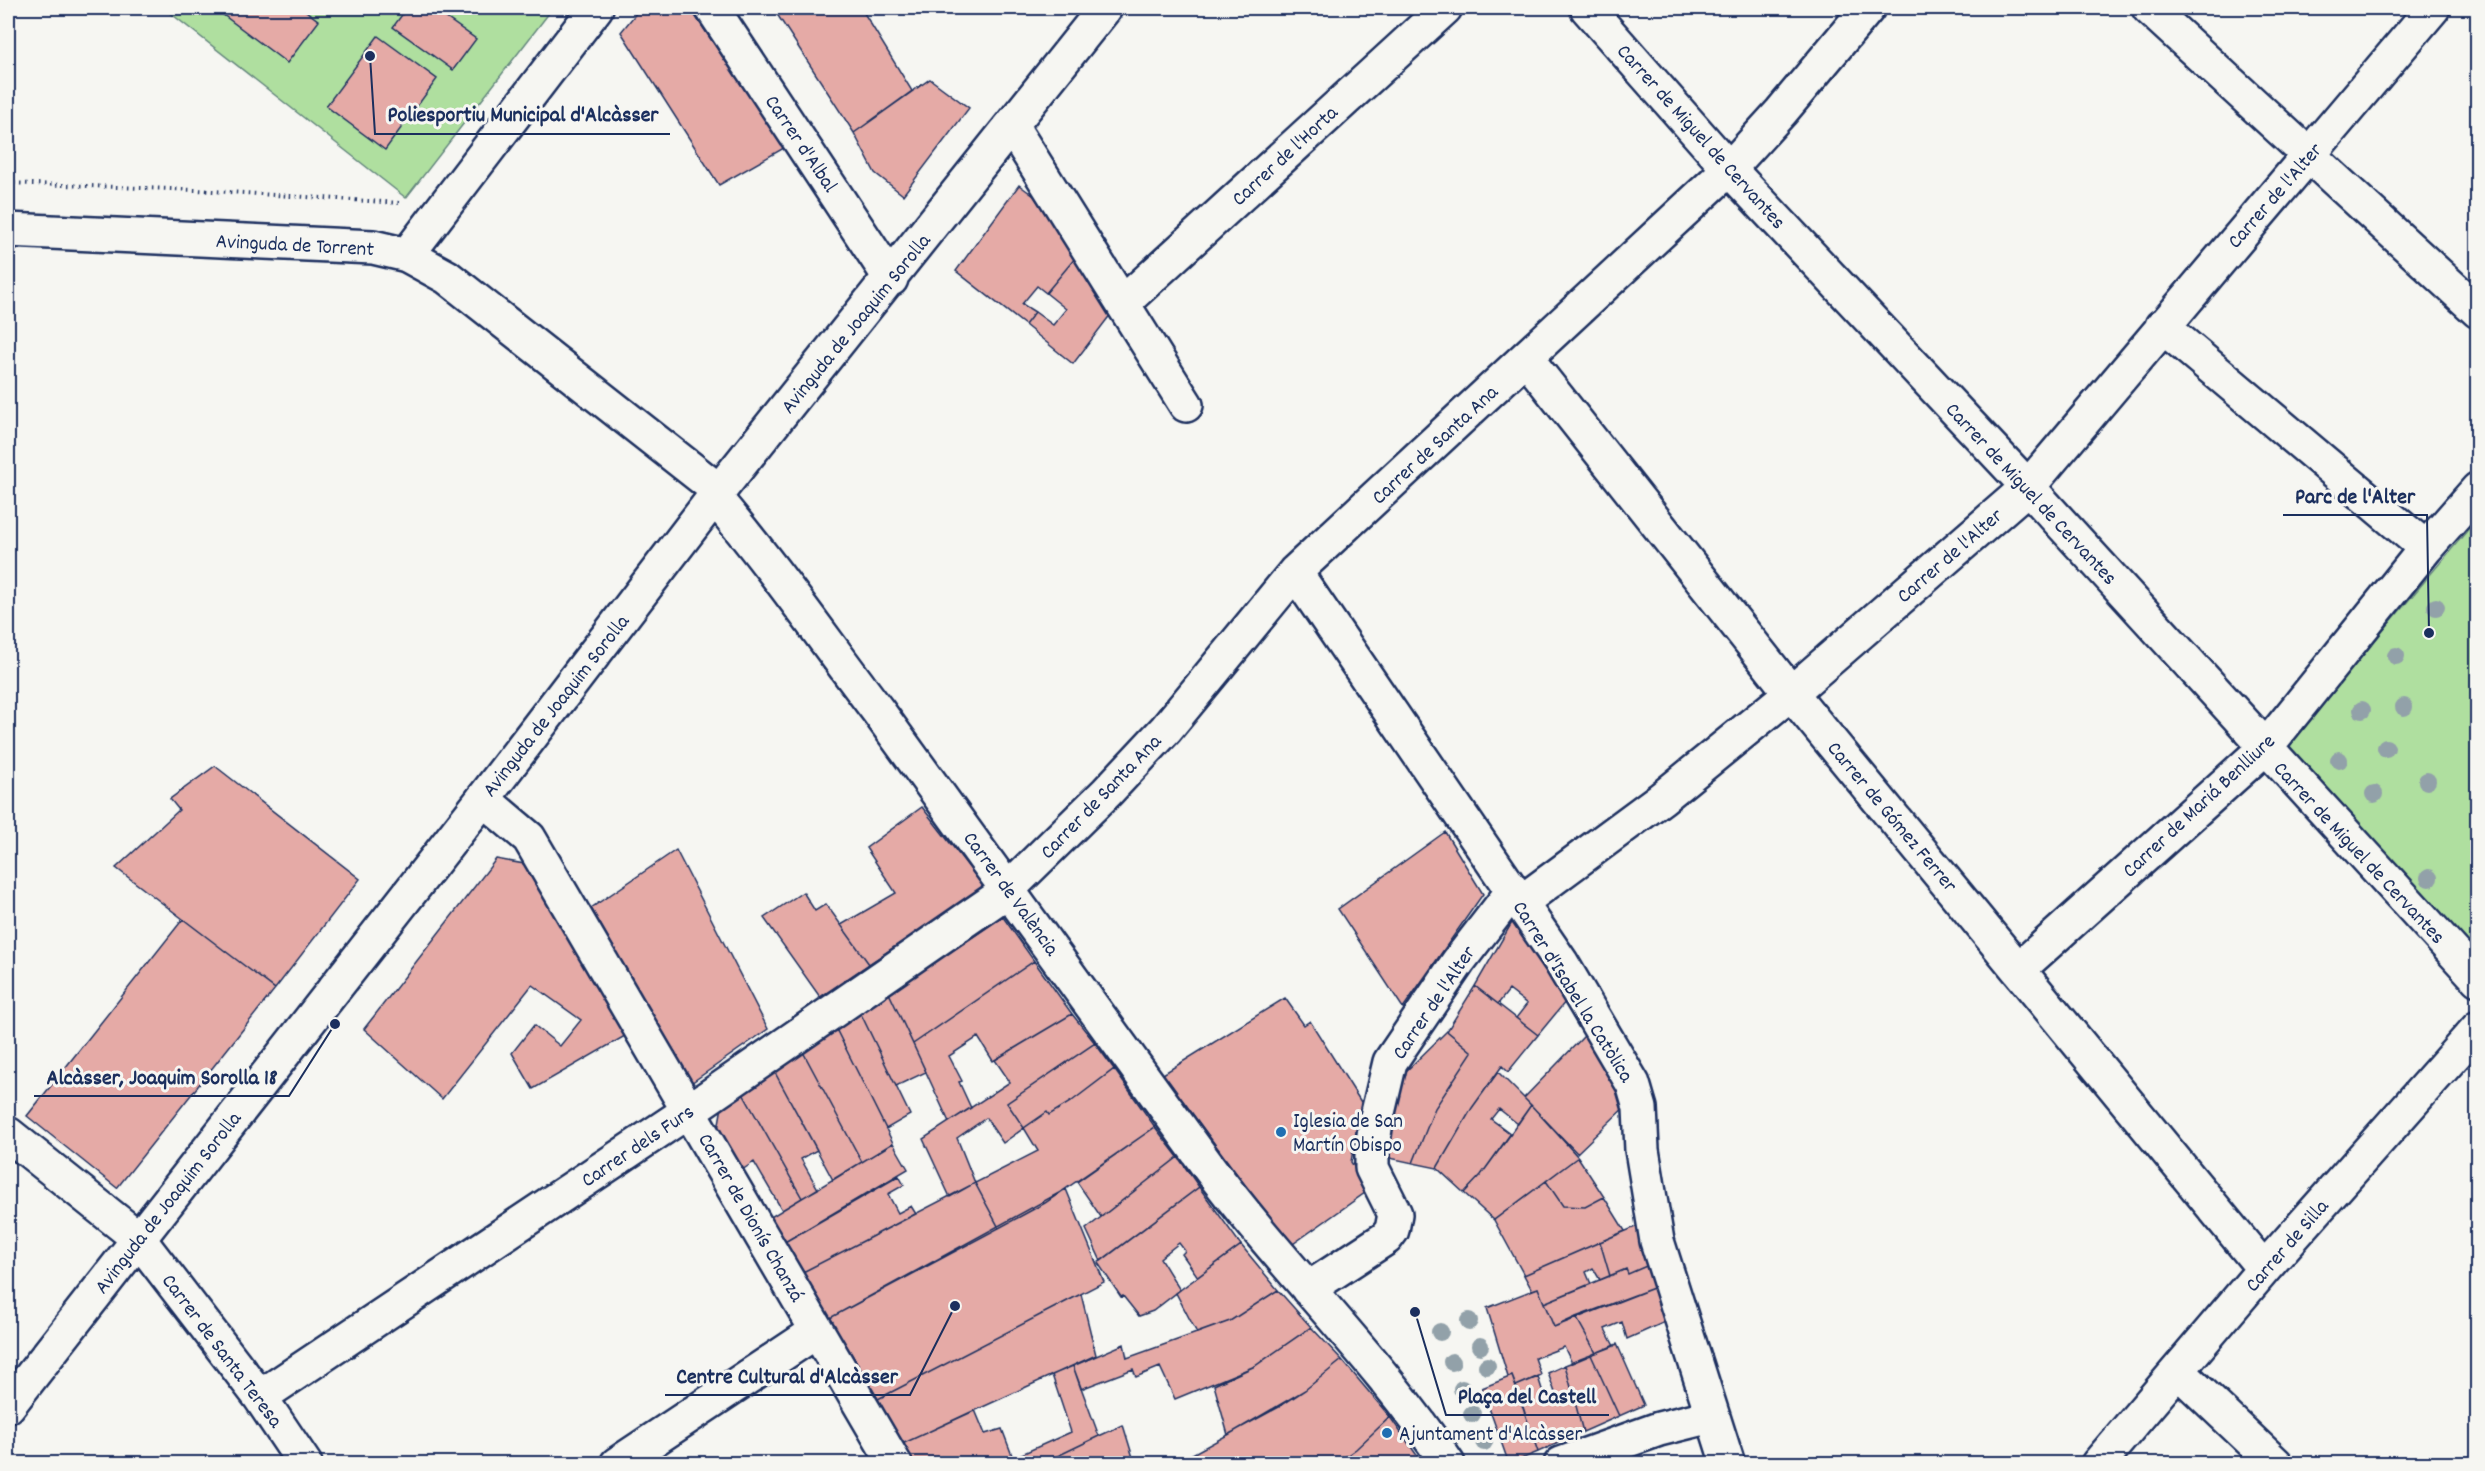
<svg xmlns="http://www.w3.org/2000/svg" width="2485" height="1471" font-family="Dekko,sans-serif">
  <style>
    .green { fill: #afdf9f; stroke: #65877e; stroke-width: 1.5 }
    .building { fill: #e5aaa6; stroke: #1b2f5e; stroke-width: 1.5 }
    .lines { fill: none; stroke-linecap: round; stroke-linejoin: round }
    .street-casing { stroke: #1b2f5e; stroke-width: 38 }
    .secondary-casing { stroke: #1b2f5e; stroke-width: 38 }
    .path { stroke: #1b2f5e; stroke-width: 4; stroke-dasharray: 1.5 4.5; stroke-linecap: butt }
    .street { stroke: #f6f6f2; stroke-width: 33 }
    .secondary { stroke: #f6f6f2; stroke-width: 33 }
    .tree { fill: #92a1a9 }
    .poi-dot { fill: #1f6fb2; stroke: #f6f6f2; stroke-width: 2 }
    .labels { text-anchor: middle; stroke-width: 6; stroke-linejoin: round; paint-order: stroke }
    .street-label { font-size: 21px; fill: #1b2f5e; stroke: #f6f6f2 }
    .poi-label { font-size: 21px; fill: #1b2f5e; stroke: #f6f6f2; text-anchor: start }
    .leader { fill: none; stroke: #1b2f5e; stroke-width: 2 }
    .callout-dot { fill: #1b2f5e; stroke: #f6f6f2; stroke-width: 2 }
    .callout-label { font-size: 22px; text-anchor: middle; font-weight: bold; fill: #1b2f5e; stroke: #f6f6f2; stroke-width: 6; stroke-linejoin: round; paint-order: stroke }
  </style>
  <rect width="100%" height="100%" fill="#f6f6f2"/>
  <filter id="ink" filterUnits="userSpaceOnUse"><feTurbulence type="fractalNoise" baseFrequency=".0167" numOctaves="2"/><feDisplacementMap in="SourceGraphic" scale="12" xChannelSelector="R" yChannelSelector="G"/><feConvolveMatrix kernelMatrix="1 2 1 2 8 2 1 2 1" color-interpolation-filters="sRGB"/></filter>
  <g filter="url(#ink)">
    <path class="green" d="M164 8H553L406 198Z
      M2477 519V963L2285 747Z"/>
    <path class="building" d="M214 8H302L319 21 287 63Z
      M407 8H432L476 39 453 70 393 27Z
      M645 8H690L784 148 719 185 621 32 637 12Z
      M773 8H861L912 91 854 133Z
      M378 36 437 79 385 150 326 106Z
      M930 79 969 108 903 195 875 173 854 133Z
      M1019 185 1034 196 1076 257 1046 293 1037 286 1022 304 1035 312 1025 325 956 271Z
      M1076 257 1111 314 1073 364 1025 325 1035 312 1053 325 1066 309 1046 293Z
      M215 766 360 879 275 989 116 868 179 810 170 799Z
      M922 807 985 888 869 964 841 925 896 893 866 848Z
      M1445 832 1483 894 1403 1008 1338 909Z
      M676 850 768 1029 691 1083 591 908Z
      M496 859 530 865 625 1036 533 1089 512 1053 534 1025 560 1046 581 1020 532 985 442 1099 364 1029Z
      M803 892 815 911 826 904 869 964 820 997 764 918Z
      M1003 917 1034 961 913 1044 889 993Z
      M183 919 275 989 117 1188 27 1116Z
      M1514 919 1566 1001 1538 1035 1516 1018 1527 1004 1509 990 1498 1004 1475 986Z
      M1034 961 1072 1014 993 1061 978 1037 949 1056 962 1081 959 1082 971 1108 949 1122 913 1044Z
      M1475 986 1538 1035 1508 1072 1502 1066 1472 1108 1437 1168 1413 1163 1435 1108 1472 1052 1447 1031Z
      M889 993 926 1072 896 1086 860 1012Z
      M1285 998 1304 1025 1310 1021 1361 1102 1351 1162 1369 1190 1290 1246 1163 1074Z
      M860 1012 910 1115 886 1129 835 1027Z
      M1072 1014 1095 1043 1007 1103 1024 1128 1003 1143 986 1118 957 1138 975 1183 950 1197 923 1139 1010 1082 995 1060Z
      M835 1027 893 1143 862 1162 802 1050Z
      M1447 1031 1472 1052 1435 1108 1413 1163 1385 1157 1396 1081Z
      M1586 1034 1629 1103 1577 1153 1524 1098Z
      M1095 1043 1114 1069 1072 1101 1049 1115 1047 1112 1024 1128 1007 1103Z
      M802 1050 862 1162 833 1180 773 1069Z
      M773 1069 817 1150 801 1159 818 1189 802 1198 741 1090Z
      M1114 1069 1155 1127 1045 1203 999 1228 975 1183 1038 1151 1024 1128 1047 1112 1049 1115 1072 1101Z
      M1498 1072 1531 1105 1518 1124 1499 1109 1491 1119 1511 1134 1481 1175 1464 1193 1437 1168 1472 1108Z
      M741 1090 802 1198 782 1210 754 1162 742 1170 718 1129 723 1101Z
      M1531 1105 1578 1157 1494 1220 1464 1193 1481 1175Z
      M1155 1127 1178 1157 1101 1217 1077 1182Z
      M893 1143 908 1169 783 1243 769 1218Z
      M1178 1157 1199 1187 1101 1261 1086 1229Z
      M1578 1157 1604 1197 1585 1207 1563 1206 1546 1181Z
      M899 1176 904 1185 888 1194 898 1213 911 1206 916 1214 801 1273 783 1243Z
      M1546 1181 1563 1206 1585 1207 1604 1197 1625 1231 1524 1275 1494 1220Z
      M975 1183 999 1228 830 1318 801 1273Z
      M1199 1187 1241 1245 1198 1277 1182 1254 1185 1251 1179 1243 1160 1258 1180 1290 1153 1311 1139 1316 1123 1296 1121 1297 1098 1263Z
      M1066 1189 1104 1282 878 1399 830 1318Z
      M1640 1225 1651 1264 1628 1274 1626 1269 1610 1276 1600 1242Z
      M1600 1242 1610 1276 1600 1280 1593 1268 1586 1272 1591 1284 1544 1303 1538 1288 1532 1290 1524 1275Z
      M1241 1245 1278 1290 1230 1321 1197 1333 1176 1293Z
      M1651 1264 1656 1287 1554 1327 1544 1303 1626 1269 1628 1274Z
      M1656 1287 1665 1322 1627 1339 1622 1322 1605 1329 1614 1346 1596 1353 1576 1317Z
      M1538 1288 1554 1327 1576 1317 1596 1353 1572 1363 1564 1347 1535 1358 1541 1375 1516 1386 1512 1376 1508 1377 1487 1308Z
      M1278 1290 1311 1327 1255 1366 1175 1399 1160 1367 1136 1377 1133 1369 1081 1389 1073 1366 1124 1344 1127 1358 1230 1321Z
      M1081 1294 1096 1355 902 1444 878 1399Z
      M1311 1327 1342 1360 1305 1390 1228 1435 1214 1385 1255 1366Z
      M1617 1344 1644 1405 1619 1416 1591 1355Z
      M1591 1355 1619 1416 1583 1432 1565 1365Z
      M1342 1360 1390 1417 1356 1449 1335 1464H1174L1279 1407 1305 1390Z
      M1565 1365 1583 1432 1538 1452 1516 1386 1538 1377 1546 1402 1557 1398 1548 1373Z
      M1073 1366 1099 1436 1041 1464H913L902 1444 975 1410 985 1434 1002 1429 1013 1458 1071 1432 1052 1375Z
      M1512 1376 1538 1452 1509 1464 1482 1388Z
      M1390 1417 1423 1464H1335L1356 1449Z
      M1123 1425 1135 1464H1041L1099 1436Z
      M1709 1457 1712 1464H1689Z"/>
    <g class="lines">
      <defs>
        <path id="street" d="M1587 8 1729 169 2028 487 2478 979
          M2149 8 2478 311
          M1012 127 1186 405
          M407 255 596 8
          M1123 303 1445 8
          M2162 326 2426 548
          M1527 359 1791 693 2264 1269
          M715 498C773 566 824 640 878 711 989 862 1097 1014 1207 1165 1283 1268 1377 1357 1448 1464
          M1295 572 1561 962 1633 1084 1640 1108 1642 1150 1657 1241 1728 1464
          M483 799 529 838 895 1464
          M1520 903 1662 798 1791 693 2028 487 2433 8
          M2019 969 2265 748 2426 548 2478 489
          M8 1134 138 1238 260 1397 305 1464
          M1308 1289 1386 1238 1392 1230 1395 1214 1372 1168V1150L1376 1121 1390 1062 1458 962 1512 892
          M2178 1371 2276 1464
          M260 1397 690 1110 1003 894 1107 792 1166 729 1295 572 1729 169 1781 112 1868 8
          M617 1464 817 1331
          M1561 1464 1659 1429 1711 1416
          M2098 1464 2264 1269 2478 1028"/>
        <path id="secondary" d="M712 8 891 279
          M8 230 373 247 407 255 447 277 719 491
          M8 1406 483 799 719 491 1105 8"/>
      </defs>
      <use href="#street" class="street-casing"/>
      <use href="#secondary" class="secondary-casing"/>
      <path class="path" d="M8 183 197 190 400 203"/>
      <use href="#street" class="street"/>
      <use href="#secondary" class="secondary"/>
    </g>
    <g class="tree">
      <circle cx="2436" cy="607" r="9"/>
      <circle cx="2396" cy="656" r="9"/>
      <circle cx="2404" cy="707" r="9"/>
      <circle cx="2362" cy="710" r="9"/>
      <circle cx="2386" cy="748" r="9"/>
      <circle cx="2339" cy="760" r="9"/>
      <circle cx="2427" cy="781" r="9"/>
      <circle cx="2374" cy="794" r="9"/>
      <circle cx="2429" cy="878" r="9"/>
      <circle cx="1469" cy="1321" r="9"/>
      <circle cx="1440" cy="1332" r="9"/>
      <circle cx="1480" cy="1346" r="9"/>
      <circle cx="1452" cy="1362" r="9"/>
      <circle cx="1487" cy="1366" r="9"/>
      <circle cx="1462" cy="1389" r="9"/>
      <circle cx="1472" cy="1414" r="9"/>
      <circle cx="1484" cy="1442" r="9"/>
    </g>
  </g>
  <g class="poi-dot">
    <circle cx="1281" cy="1132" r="6"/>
    <circle cx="1387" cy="1433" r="6"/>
  </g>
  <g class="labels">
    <g class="street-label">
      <text transform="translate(1702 136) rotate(48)" y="7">Carrer de Miguel de Cervantes</text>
      <text transform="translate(802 143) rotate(56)" y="7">Carrer d'Albal</text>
      <text transform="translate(1284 155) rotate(-43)" y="7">Carrer de l'Horta</text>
      <text transform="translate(2274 195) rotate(-49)" y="7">Carrer de l'Alter</text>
      <text transform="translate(295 244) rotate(3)" y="7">Avinguda de Torrent</text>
      <text transform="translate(855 323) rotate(-51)" y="7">Avinguda de Joaquim Sorolla</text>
      <text transform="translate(1434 444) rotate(-43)" y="7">Carrer de Santa Ana</text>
      <text transform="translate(2032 493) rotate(47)" y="7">Carrer de Miguel de Cervantes</text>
      <text transform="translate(1949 555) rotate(-41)" y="7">Carrer de l'Alter</text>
      <text transform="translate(555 705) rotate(-52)" y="7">Avinguda de Joaquim Sorolla</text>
      <text transform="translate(1100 796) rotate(-46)" y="7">Carrer de Santa Ana</text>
      <text transform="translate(2198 805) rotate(-43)" y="7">Carrer de Mariá Benlliure</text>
      <text transform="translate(1893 816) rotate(50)" y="7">Carrer de Gómez Ferrer</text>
      <text transform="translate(2360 852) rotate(47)" y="7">Carrer de Miguel de Cervantes</text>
      <text transform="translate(1012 893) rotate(54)" y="7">Carrer de València</text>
      <text transform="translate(1574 991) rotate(58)" y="7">Carrer d'Isabel la Catòlica</text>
      <text transform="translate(1433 1002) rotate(-56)" y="7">Carrer de l'Alter</text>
      <text transform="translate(637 1145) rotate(-34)" y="7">Carrer dels Furs</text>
      <text transform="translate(167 1202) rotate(-52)" y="7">Avinguda de Joaquim Sorolla</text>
      <text transform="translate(752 1217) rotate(60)" y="7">Carrer de Dionís Chanzá</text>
      <text transform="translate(2286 1245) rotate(-49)" y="7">Carrer de Silla</text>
      <text transform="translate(223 1350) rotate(53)" y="7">Carrer de Santa Teresa</text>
    </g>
    <g class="poi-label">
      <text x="1293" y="1127">Iglesia de San<tspan x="1293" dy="24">Martín Obispo</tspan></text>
      <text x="1399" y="1440">Ajuntament d'Alcàsser</text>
    </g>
  </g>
  <path class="leader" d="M370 56L375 134H670M2429 633L2427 515H2283M335 1024L289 1096H34M955 1306L910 1395H665M1415 1312L1446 1415H1609"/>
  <g class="callout-dot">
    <circle cx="370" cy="56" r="6"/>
    <circle cx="2429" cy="633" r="6"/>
    <circle cx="335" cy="1024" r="6"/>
    <circle cx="955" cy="1306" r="6"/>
    <circle cx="1415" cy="1312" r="6"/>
  </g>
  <g class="callout-label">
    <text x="523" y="121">Poliesportiu Municipal d'Alcàsser</text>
    <text x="2355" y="503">Parc de l'Alter</text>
    <text x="162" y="1084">Alcàsser, Joaquim Sorolla 18</text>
    <text x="787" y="1383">Centre Cultural d'Alcàsser</text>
    <text x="1527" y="1403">Plaça del Castell</text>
  </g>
  <rect width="2485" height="1471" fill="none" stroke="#f6f6f2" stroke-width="30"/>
  <rect x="15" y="15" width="2455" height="1441" fill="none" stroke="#1b2f5e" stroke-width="2" filter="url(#ink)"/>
</svg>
